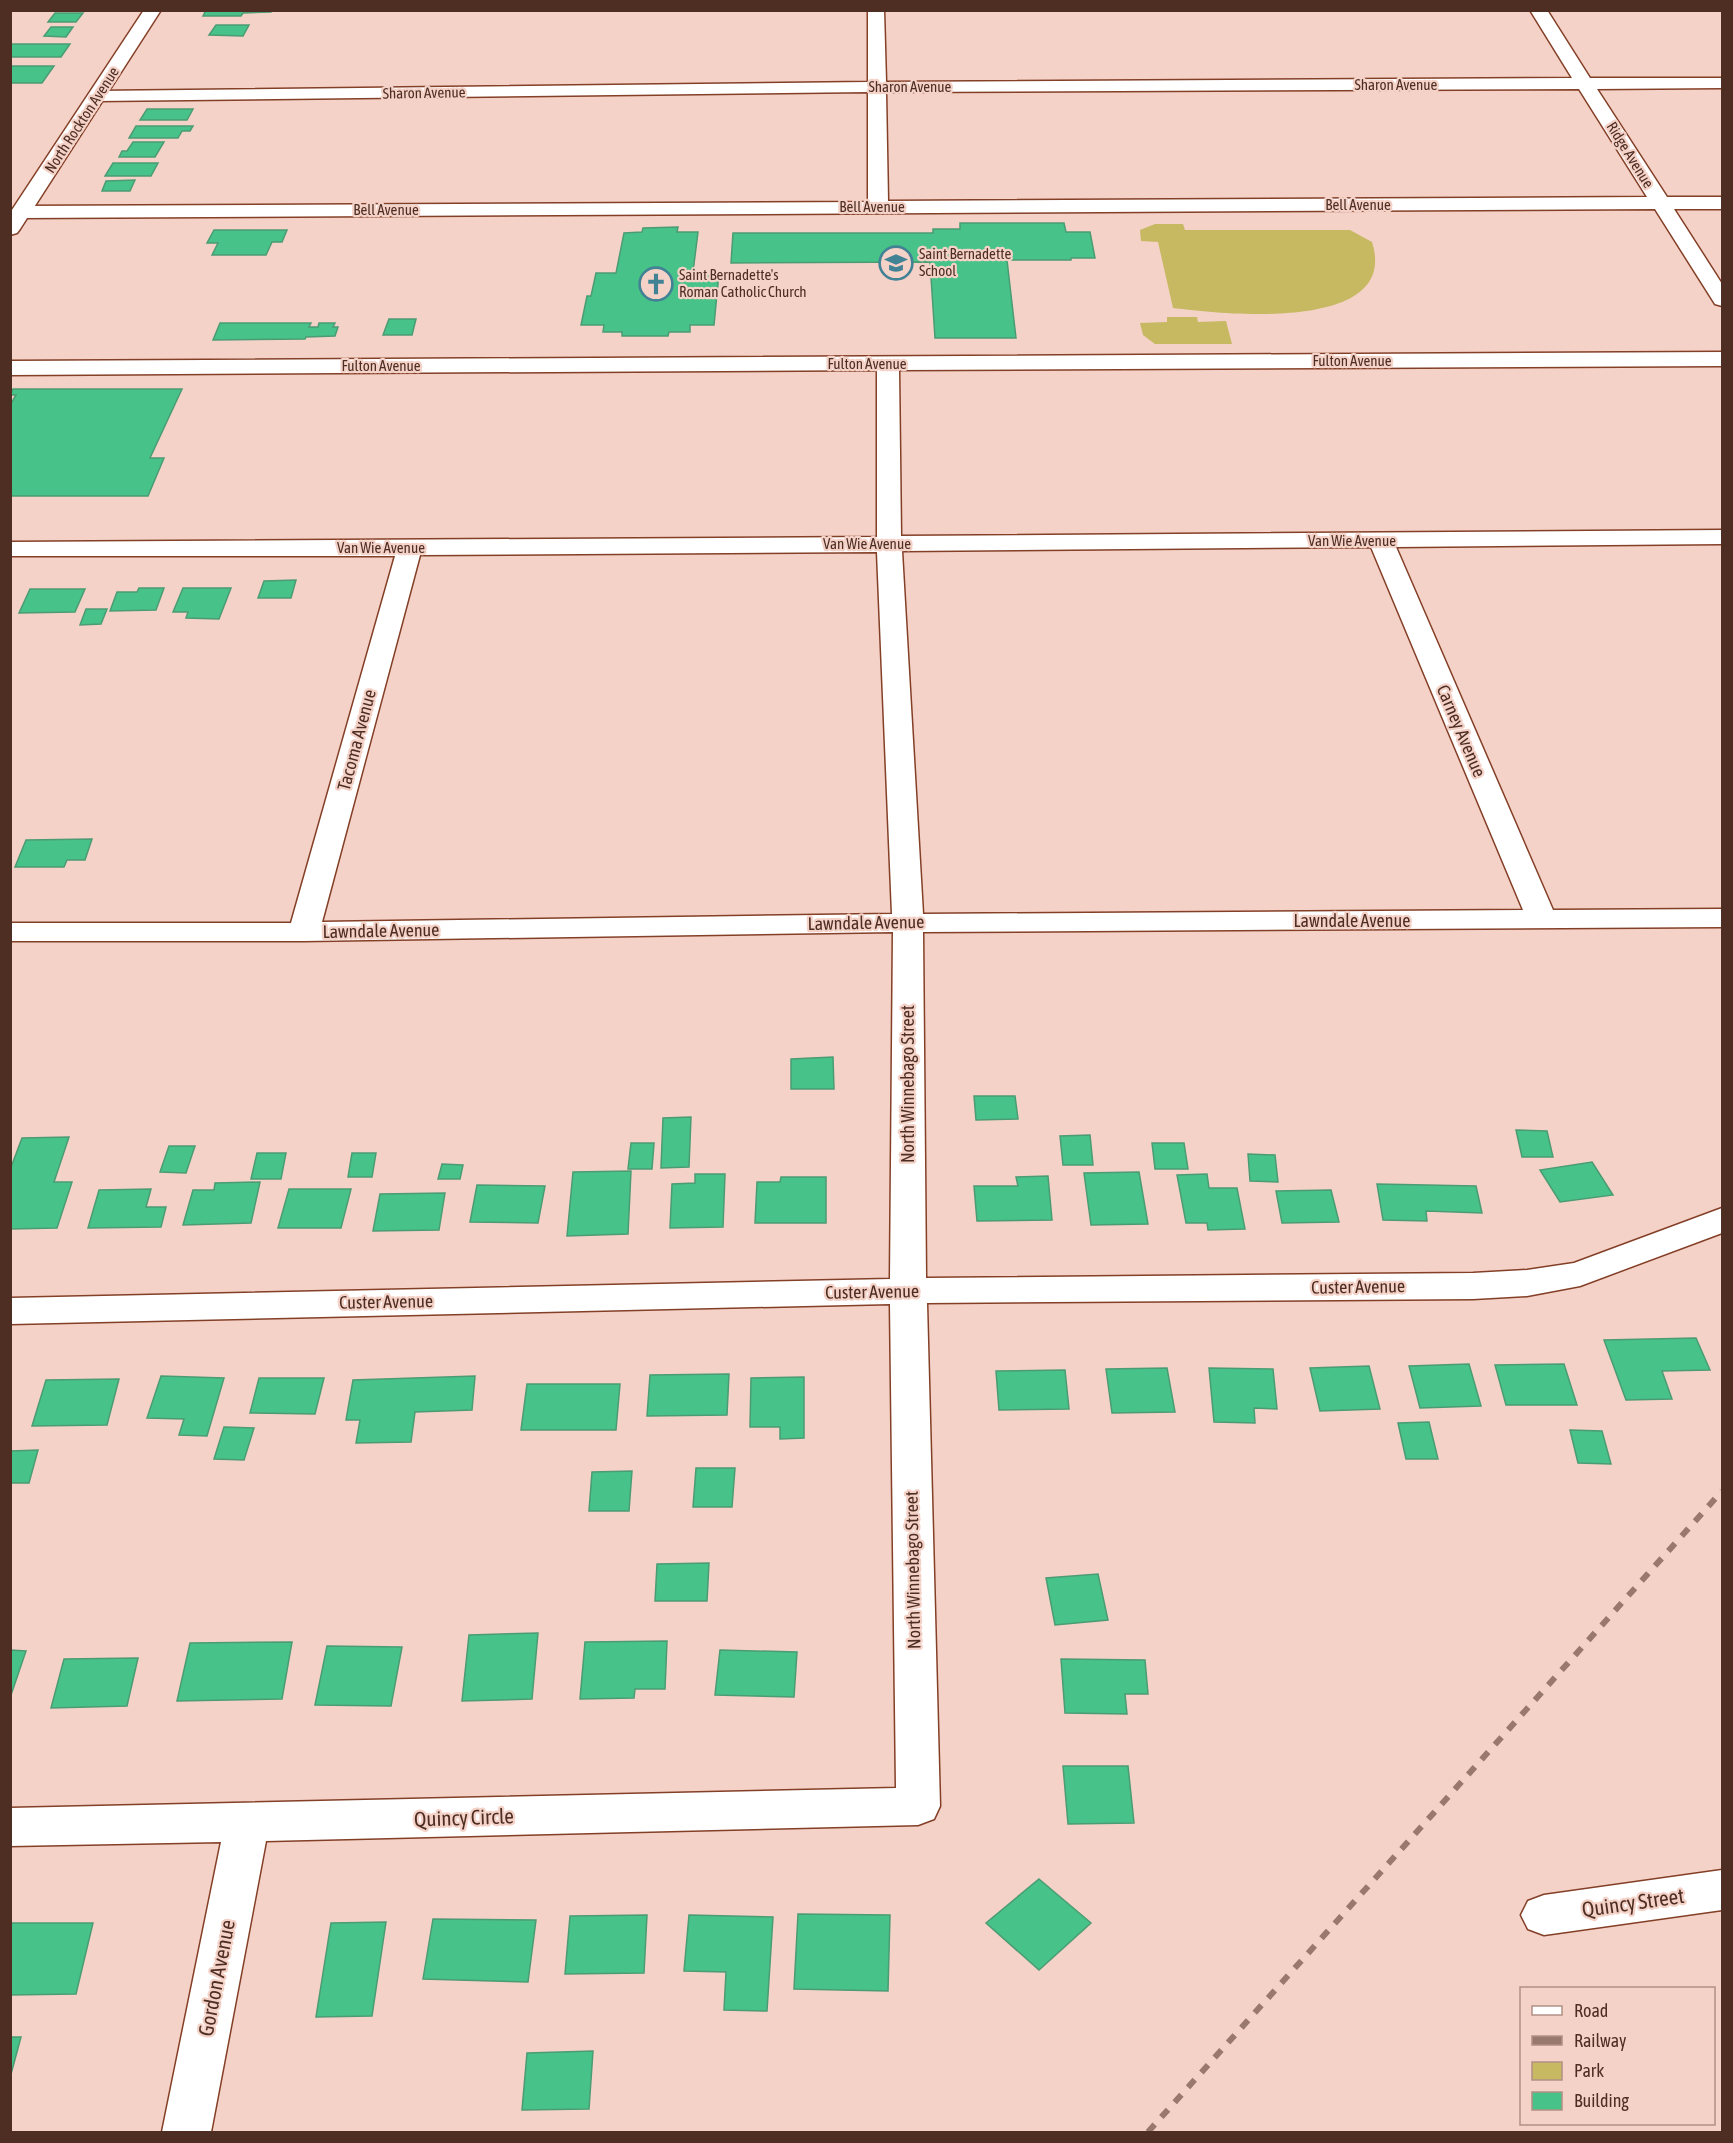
<svg xmlns="http://www.w3.org/2000/svg" width="1733" height="2143" font-family="'Asap Condensed',sans-serif">
  <style>
    .green { fill: #c7b862 }
    .building { fill: #47c289; stroke: #4b9c74; stroke-width: 1.5 }
    .lines { fill: none; stroke-linecap: round; stroke-linejoin: round }
    .minor-casing { stroke: #843f27; stroke-width: 3 }
    .major-casing { stroke: #843f27; stroke-width: 3 }
    .minor { fill: #fff; fill-rule: evenodd }
    .major { fill: #fff; fill-rule: evenodd }
    .rail { stroke: #99786d; stroke-width: 6; stroke-dasharray: 10 10; stroke-linecap: butt }
    .labels { text-anchor: middle; stroke-width: 4.5; stroke-linejoin: round; paint-order: stroke }
    .far-street-label { font-size: 15px; fill: #4e2e23; stroke: #f4d2c7 }
    .far-poi-label { font-size: 15px; fill: #4e2e23; stroke: #f4d2c7; text-anchor: start }
    .street-label { font-size: 18px; fill: #4e2e23; stroke: #f4d2c7 }
    .near-street-label { font-size: 21px; fill: #4e2e23; stroke: #f4d2c7 }
  </style>
  <rect width="100%" height="100%" fill="#f4d2c7"/>
  <path class="green" d="M1155 224H1183L1185 230H1350L1372 242C1401 334 1221 314 1173 308L1158 242 1141 241 1140 230Z
    M1167 317H1197L1198 322 1226 321 1232 344H1155L1143 335 1140 323 1167 322Z"/>
  <path class="building" d="M206 10H272L271 12 243 13 241 16H203Z
    M55 13H83L76 22H48Z
    M216 25H249L243 36 209 35Z
    M51 27H73L66 37 44 36Z
    M10 44H70L61 57H10Z
    M10 66H54L42 83H10Z
    M147 109H193L187 120H140Z
    M136 126H193L190 131H182L178 138H129Z
    M133 142H164L155 157H119L122 151H127Z
    M113 163H158L151 176H105Z
    M135 180 130 191H102L106 181Z
    M960 223H1064L1066 232H1090L1095 258H1071V260H1007L1016 338H935L930 262 731 263 733 233H933V229H960Z
    M678 227 677 232H698L693 272 719 273 714 325H690V332H669L668 336H622V332H603L604 325H581L587 296H591L596 273H616L624 233 642 232 643 228Z
    M214 230H287L282 242H272L266 255H212L218 243H207Z
    M389 319H416L412 335H383Z
    M220 323H311L309 327H318L319 323H335L333 327H338L335 336 306 337 305 339 213 340Z
    M13 389H182L150 458H164L148 496H10V405L16 395H10Z
    M296 580 291 598H258L264 581Z
    M139 588H164L156 610 110 611 117 592H137Z
    M183 588H231L219 619 186 618 188 612H173Z
    M30 589H85L75 612 19 613Z
    M86 609H107L101 624 80 625Z
    M92 839 85 860H67L64 867H15L26 840Z
    M833 1057 834 1089H791V1059Z
    M974 1096H1015L1018 1119 976 1120Z
    M691 1117 689 1167 661 1168 663 1118Z
    M1516 1130 1547 1131 1553 1157H1522Z
    M1090 1135 1093 1165H1063L1060 1136Z
    M69 1137 54 1182H72L57 1228 10 1229V1170L22 1138Z
    M631 1143H654L652 1169H628Z
    M1152 1143H1184L1188 1169H1155Z
    M169 1146H195L186 1173 160 1172Z
    M257 1153H286L281 1179H251Z
    M352 1153H376L372 1177H348Z
    M1248 1154 1275 1155 1278 1182 1250 1181Z
    M1592 1162 1613 1195 1560 1202 1540 1170Z
    M442 1164 463 1165 460 1179H438Z
    M631 1171 628 1234 567 1236 573 1172Z
    M1139 1172 1148 1224 1091 1225 1084 1173Z
    M695 1174H725L723 1227 670 1228 672 1184 695 1183Z
    M1207 1174 1209 1188H1237L1245 1229 1208 1230 1207 1223H1186L1177 1175Z
    M1048 1176 1052 1220 977 1221 974 1186H1018L1016 1177Z
    M781 1177H826V1223H755L757 1182H780Z
    M260 1182 251 1223 183 1225 193 1190H214L215 1183Z
    M1377 1184 1476 1186 1482 1213 1426 1211 1427 1221 1383 1220Z
    M477 1185 545 1186 538 1223 470 1222Z
    M151 1189 146 1207H166L161 1227 88 1228 99 1190Z
    M289 1189H351L341 1228H278Z
    M1331 1190 1339 1222 1282 1223 1276 1191Z
    M445 1193 439 1230 373 1231 380 1194Z
    M1696 1338 1710 1370 1662 1371 1672 1399 1626 1400 1604 1340Z
    M1469 1364 1481 1406 1420 1408 1409 1366Z
    M1564 1364 1577 1405H1506L1495 1365Z
    M1369 1366 1380 1409 1320 1411 1310 1368Z
    M1167 1368 1175 1412 1112 1413 1106 1369Z
    M1209 1368 1273 1369 1277 1409 1254 1408 1255 1423 1214 1422Z
    M1065 1370 1069 1409 999 1410 996 1371Z
    M729 1374 727 1415 647 1416 650 1375Z
    M161 1376 224 1378 207 1436 179 1435 184 1419 147 1418Z
    M475 1376 472 1410 415 1412 411 1442 356 1443 360 1420H346L353 1380Z
    M804 1377V1438L780 1439V1427H750L751 1378Z
    M259 1378H324L315 1414 250 1413Z
    M119 1379 107 1425 32 1426 46 1380Z
    M527 1384H620L616 1430H521Z
    M1429 1422 1438 1459H1406L1398 1423Z
    M224 1427 254 1428 244 1460 214 1459Z
    M1570 1430 1602 1431 1611 1464 1578 1463Z
    M38 1450 29 1483H10L11 1451Z
    M696 1468H735L732 1507H693Z
    M632 1471 629 1511H589L592 1472Z
    M709 1563 707 1601H655L657 1564Z
    M1098 1574 1108 1620 1055 1625 1046 1578Z
    M538 1633 532 1699 462 1701 469 1635Z
    M667 1641 665 1689H635L634 1698 580 1699 585 1642Z
    M292 1642 282 1699 177 1701 190 1643Z
    M327 1646 402 1647 391 1706 315 1705Z
    M10 1650 26 1651 10 1698Z
    M720 1650 797 1652 794 1697 715 1695Z
    M138 1658 127 1706 51 1708 64 1659Z
    M1061 1659 1145 1660 1148 1694H1125L1127 1714 1065 1713Z
    M1063 1766H1128L1134 1823 1068 1824Z
    M1039 1879 1091 1923 1039 1970 986 1923Z
    M798 1914 890 1915 888 1991 794 1989Z
    M647 1915 644 1973 565 1974 570 1916Z
    M689 1915 773 1917 767 2011 724 2010 726 1972 684 1971Z
    M433 1919 536 1920 528 1982 423 1979Z
    M386 1922 372 2016 316 2017 331 1923Z
    M10 1923H93L76 1994 10 1995Z
    M10 2037H21L10 2078Z
    M593 2051 589 2109 522 2110 527 2053Z"/>
  <g class="lines">
    <defs>
      <path id="minor" d="M868 10H884L886 82 1572 78 1530 10H1547L1590 78H1722V88L1597 89 1667 197H1722V209H1674L1722 284V306L1715 304 1655 209 21 218 14 216 11 212 14 208 21 206 868 202V92L97 101 91 100 88 96 91 92 97 91 868 82ZM1579 89 1647 197 888 201 886 92Z
        M1722 352V366L899 370 901 536 1722 530V544L1396 547 1553 910 1722 909V927L923 932 926 1278 1473 1273 1527 1270 1574 1263 1722 1208V1233L1580 1286 1527 1296 1473 1299 927 1303 940 1806 934 1819 918 1825 266 1841 211 2132H162L221 1842 10 1846V1808L896 1788 890 1304 10 1324V1298L890 1279 893 932 304 941H10V923H291L395 556H10V542L877 537V370L10 375V361ZM1371 547 1523 910 923 914 902 551ZM877 552 892 914 322 922 420 555Z
        M1722 1870V1910L1544 1935 1528 1929 1521 1915 1528 1901 1544 1895Z"/>
      <path id="major" d="M144 10H161L20 229 17 233 10 235V213Z"/>
    </defs>
    <use href="#minor" class="minor-casing"/>
    <use href="#major" class="major-casing"/>
    <use href="#minor" class="minor"/>
    <use href="#major" class="major"/>
    <path class="rail" d="M1148 2132 1722 1491"/>
  </g>
  <defs>
    <symbol id="school-ring" viewBox="-11 -11 22 22"><circle r="9.5" fill="#f4d2c7" stroke="#428295" stroke-width="1.5"/><path d="M0-5L7-2L0 1L-7-2ZM-4 1L0 2.5L4 1V4Q0 6-4 4Z" fill="#428295"/></symbol>
    <symbol id="church-ring" viewBox="-11 -11 22 22"><circle r="9.5" fill="#f4d2c7" stroke="#428295" stroke-width="1.5"/><path d="M-1.2-6h2.4v3.5h3.3v2.4h-3.3V6h-2.4V-.1h-3.3v-2.4h3.3Z" fill="#428295"/></symbol>
  </defs>
  <g fill-rule="evenodd">
    <use href="#school-ring" x="877" y="244" width="38" height="38"/>
    <use href="#church-ring" x="637" y="265" width="38" height="38"/>
  </g>
  <g class="labels">
    <g class="far-street-label">
      <text x="1396" y="90">Sharon Avenue</text>
      <text x="910" y="92">Sharon Avenue</text>
      <text transform="translate(424 93) rotate(-1)" y="5">Sharon Avenue</text>
      <text transform="translate(82 120) rotate(-57)" y="5">North Rockton Avenue</text>
      <text transform="translate(1630 155) rotate(58)" y="5">Ridge Avenue</text>
      <text x="1358" y="210">Bell Avenue</text>
      <text x="872" y="212">Bell Avenue</text>
      <text x="386" y="215">Bell Avenue</text>
      <text x="1352" y="366">Fulton Avenue</text>
      <text x="867" y="369">Fulton Avenue</text>
      <text x="381" y="371">Fulton Avenue</text>
      <text x="1352" y="546">Van Wie Avenue</text>
      <text x="867" y="549">Van Wie Avenue</text>
      <text x="381" y="553">Van Wie Avenue</text>
    </g>
    <g class="far-poi-label">
      <text x="919" y="259">Saint Bernadette<tspan x="919" dy="17">School</tspan></text>
      <text x="679" y="280">Saint Bernadette's<tspan x="679" dy="17">Roman Catholic Church</tspan></text>
    </g>
    <g class="street-label">
      <text transform="translate(1461 731) rotate(67)" y="6">Carney Avenue</text>
      <text transform="translate(357 740) rotate(-75)" y="6">Tacoma Avenue</text>
      <text x="1352" y="927">Lawndale Avenue</text>
      <text transform="translate(866 923) rotate(-1)" y="6">Lawndale Avenue</text>
      <text transform="translate(381 931) rotate(-1)" y="6">Lawndale Avenue</text>
      <text transform="translate(908 1084) rotate(-90)" y="6">North Winnebago Street</text>
      <text transform="translate(1358 1287) rotate(-1)" y="6">Custer Avenue</text>
      <text transform="translate(872 1292) rotate(-1)" y="6">Custer Avenue</text>
      <text transform="translate(386 1302) rotate(-1)" y="6">Custer Avenue</text>
      <text transform="translate(913 1570) rotate(-91)" y="6">North Winnebago Street</text>
    </g>
    <g class="near-street-label">
      <text transform="translate(464 1818) rotate(-2)" y="7">Quincy Circle</text>
      <text transform="translate(1633 1903) rotate(-8)" y="7">Quincy Street</text>
      <text transform="translate(217 1978) rotate(-79)" y="7">Gordon Avenue</text>
    </g>
  </g>
  <rect width="1733" height="2143" fill="none" stroke="#4e2e23" stroke-width="24"/>
  <rect x="1520" y="1987" width="195" height="138" fill="#f4d2c7" stroke="#b29085" stroke-width="1.5"/>
  <rect x="1532" y="2006" width="30" height="9" fill="#ffffff" stroke="#b29085" stroke-width="1.5"/>
  <text x="1574" y="2017" font-size="18" fill="#4e2e23">Road</text>
  <rect x="1532" y="2036" width="30" height="9" fill="#99786d" stroke="#b29085" stroke-width="1.5"/>
  <text x="1574" y="2047" font-size="18" fill="#4e2e23">Railway</text>
  <rect x="1532" y="2062" width="30" height="18" fill="#c7b862" stroke="#b29085" stroke-width="1.5"/>
  <text x="1574" y="2077" font-size="18" fill="#4e2e23">Park</text>
  <rect x="1532" y="2092" width="30" height="18" fill="#47c289" stroke="#b29085" stroke-width="1.5"/>
  <text x="1574" y="2107" font-size="18" fill="#4e2e23">Building</text>
</svg>
